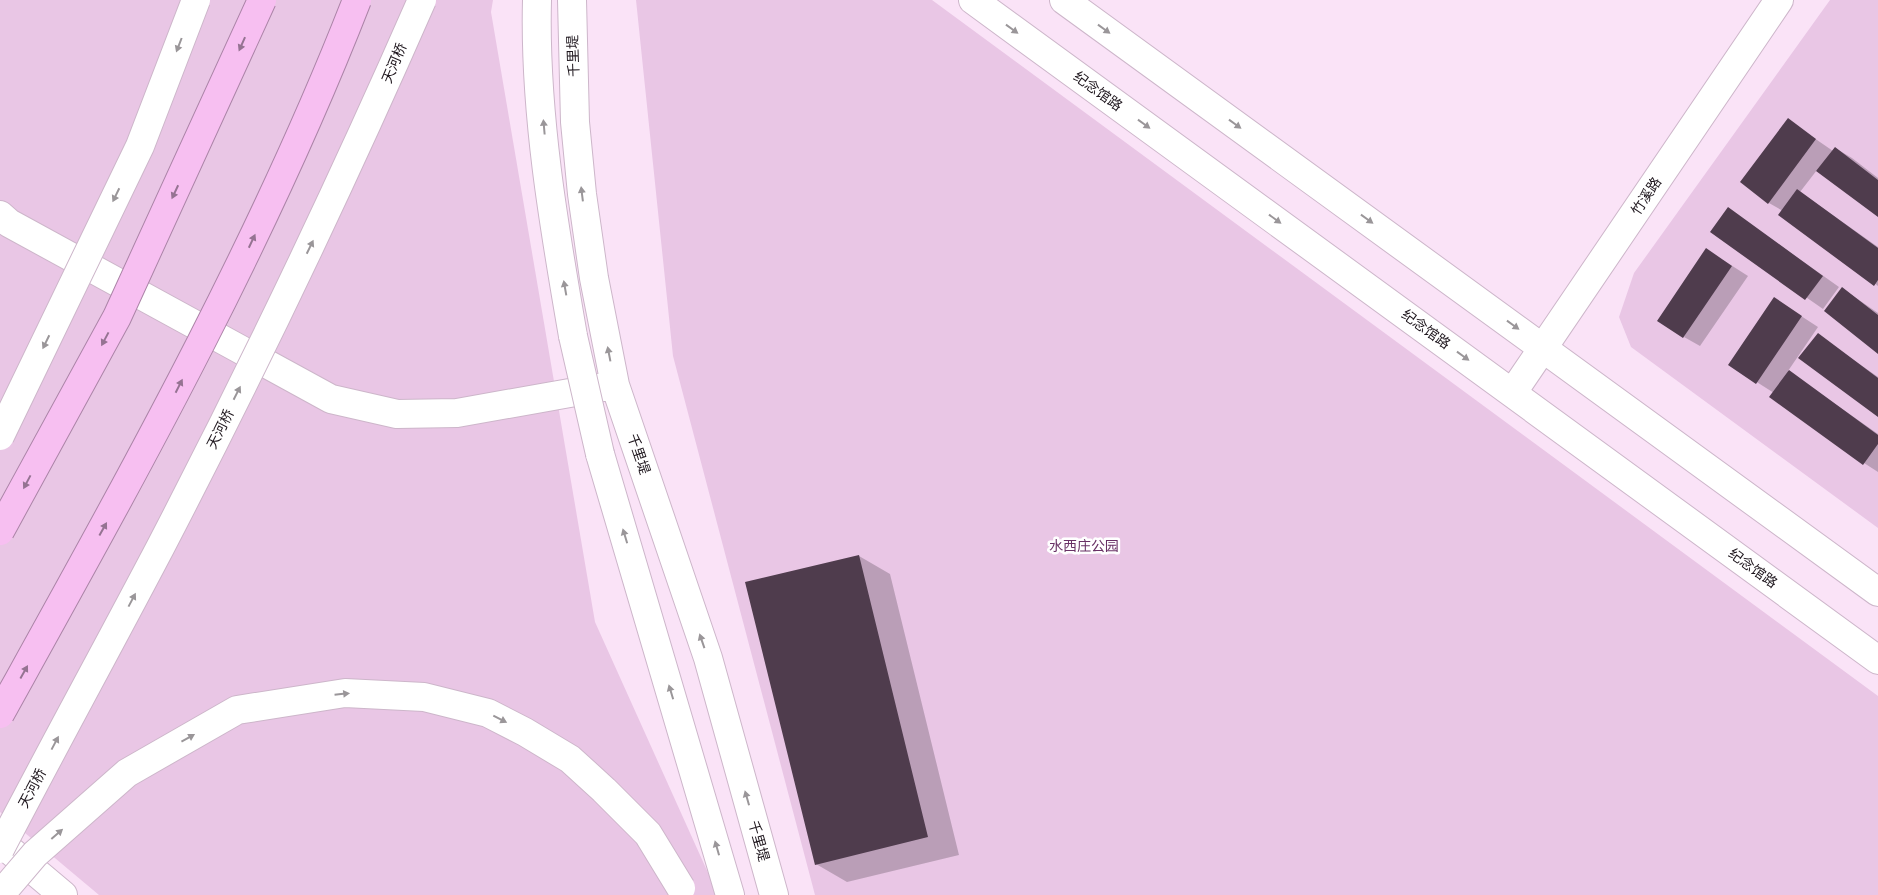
<svg xmlns="http://www.w3.org/2000/svg" width="1878" height="895" font-family="'Archivo Narrow','Noto Sans SC',sans-serif">
  <style>
    .green { fill: #e9c6e5 }
    .shadow { fill: #0003 }
    .building { fill: #4f3c4d }
    .lines { fill: none; stroke-linecap: round; stroke-linejoin: round }
    .street-casing { stroke: #cdb6ca; stroke-width: 30 }
    .secondary-casing { stroke: #cdb6ca; stroke-width: 30 }
    .street { stroke: #fff; stroke-width: 28 }
    .secondary { stroke: #fff; stroke-width: 28 }
    .street-bridge-casing { stroke: #cdb6ca; stroke-width: 30; stroke-linecap: butt }
    .secondary-bridge-casing { stroke: #cdb6ca; stroke-width: 30; stroke-linecap: butt }
    .highway-bridge-casing { stroke: #ab84a7; stroke-width: 30; stroke-linecap: butt }
    .street-bridge { stroke: #fff; stroke-width: 28 }
    .secondary-bridge { stroke: #fff; stroke-width: 28 }
    .highway-bridge { stroke: #f7bff1; stroke-width: 28 }
    .oneway { fill: #9a9699 }
    .oneway2 { fill: #957392 }
    .labels { text-anchor: middle; stroke-width: 5; stroke-linejoin: round; paint-order: stroke }
    .street-label { font-size: 14px; fill: #1e161d; stroke: #fff }
    .park-label { font-size: 14px; fill: #683165; stroke: #fff }
  </style>
  <rect width="100%" height="100%" fill="#fae3f7"/>
  <path class="green" d="M0 0H493L491 12 595 622 718 895H99L0 812Z
    M636 0H932L1878 696V895H815L673 356Z
    M1830 0H1878V528L1631 347 1619 317 1634 273Z"/>
  <path class="shadow" d="M1788 120 1833 151 1835 148 1852 158 1878 178V216L1817 170 1800 192 1878 247V286L1783 211 1769 203Z
    M1729 209 1839 287 1823 309 1712 232Z
    M1723 260 1748 276 1700 346 1684 337Z
    M1843 289 1878 313V352Z
    M1775 299 1818 327 1788 371 1878 434V472L1864 463 1774 393 1730 365Z
    M1818 335 1878 377V415Z
    M859 556 890 574 959 855 847 882 816 864Z"/>
  <path class="building" d="M1788 118 1816 139 1768 204 1740 182Z
    M1835 147 1878 180V217L1816 171Z
    M1797 189 1878 248V280L1874 286 1778 215Z
    M1728 207 1823 276 1805 300 1710 232Z
    M1706 248 1732 266 1683 338 1657 321Z
    M1842 287 1878 315V354L1824 311Z
    M1774 297 1802 316 1756 384 1728 365Z
    M1818 333 1878 378V417L1798 358Z
    M1789 370 1878 435V444L1863 465 1769 397Z
    M859 555 928 837 815 865 745 582Z"/>
  <g class="lines">
    <defs>
      <path id="street" d="M537 0C534 111 554 227 573 336
        M572 0 575 122 582 194 594 278 615 385 708 658 774 895
        M0 215 9 223 331 399 397 414 457 413 609 386
        M1513 392 1779 0
        M600 454 730 895"/>
      <path id="secondary" d="M973 0 1878 660
        M1064 0 1878 592
        M0 842 63 895"/>
    </defs>
    <use href="#street" class="street-casing"/>
    <use href="#secondary" class="secondary-casing"/>
    <use href="#street" class="street"/>
    <use href="#secondary" class="secondary"/>
    <defs>
      <path id="street-bridge" d="M573 336 600 454
        M0 895 35 854 127 773 237 710 345 693 424 697 488 713 525 732 570 759 604 790 648 834 681 888"/>
      <path id="secondary-bridge" d="M0 436 140 146 196 0
        M0 849C53 747 108 647 161 546 254 367 341 185 422 0"/>
      <path id="highway-bridge" d="M0 531 117 317 262 0
        M0 714C129 481 260 249 357 0"/>
    </defs>
    <use href="#street-bridge" class="street-bridge-casing"/>
    <use href="#secondary-bridge" class="secondary-bridge-casing"/>
    <use href="#highway-bridge" class="highway-bridge-casing"/>
    <use href="#street-bridge" class="street-bridge"/>
    <use href="#secondary-bridge" class="secondary-bridge"/>
    <use href="#highway-bridge" class="highway-bridge"/>
  </g>
  <defs><path id="oneway-solid" d="M-6-.8H1V-3.2L6.5 0L1 3.2V.8H-6Z" transform="scale(1.25)"/></defs>
  <g class="oneway">
    <use href="#oneway-solid" transform="translate(1012 29) rotate(36)"/>
    <use href="#oneway-solid" transform="translate(1104 29) rotate(36)"/>
    <use href="#oneway-solid" transform="translate(179 45) rotate(111)"/>
    <use href="#oneway-solid" transform="translate(1144 124) rotate(36)"/>
    <use href="#oneway-solid" transform="translate(1235 124) rotate(36)"/>
    <use href="#oneway-solid" transform="translate(544 127) rotate(-95)"/>
    <use href="#oneway-solid" transform="translate(582 194) rotate(-97)"/>
    <use href="#oneway-solid" transform="translate(116 195) rotate(116)"/>
    <use href="#oneway-solid" transform="translate(1275 219) rotate(36)"/>
    <use href="#oneway-solid" transform="translate(1367 219) rotate(36)"/>
    <use href="#oneway-solid" transform="translate(310 247) rotate(-64)"/>
    <use href="#oneway-solid" transform="translate(565 288) rotate(-100)"/>
    <use href="#oneway-solid" transform="translate(1513 325) rotate(36)"/>
    <use href="#oneway-solid" transform="translate(46 342) rotate(116)"/>
    <use href="#oneway-solid" transform="translate(609 354) rotate(-101)"/>
    <use href="#oneway-solid" transform="translate(1463 356) rotate(36)"/>
    <use href="#oneway-solid" transform="translate(237 393) rotate(-63)"/>
    <use href="#oneway-solid" transform="translate(625 536) rotate(-107)"/>
    <use href="#oneway-solid" transform="translate(132 600) rotate(-62)"/>
    <use href="#oneway-solid" transform="translate(702 641) rotate(-109)"/>
    <use href="#oneway-solid" transform="translate(671 692) rotate(-107)"/>
    <use href="#oneway-solid" transform="translate(342 694) rotate(-6)"/>
    <use href="#oneway-solid" transform="translate(500 719) rotate(27)"/>
    <use href="#oneway-solid" transform="translate(188 738) rotate(-29)"/>
    <use href="#oneway-solid" transform="translate(55 743) rotate(-62)"/>
    <use href="#oneway-solid" transform="translate(747 798) rotate(-106)"/>
    <use href="#oneway-solid" transform="translate(57 834) rotate(-41)"/>
    <use href="#oneway-solid" transform="translate(717 848) rotate(-106)"/>
  </g>
  <g class="oneway2">
    <use href="#oneway-solid" transform="translate(242 44) rotate(114)"/>
    <use href="#oneway-solid" transform="translate(175 192) rotate(115)"/>
    <use href="#oneway-solid" transform="translate(252 241) rotate(-65)"/>
    <use href="#oneway-solid" transform="translate(105 339) rotate(118)"/>
    <use href="#oneway-solid" transform="translate(179 386) rotate(-63)"/>
    <use href="#oneway-solid" transform="translate(27 482) rotate(118)"/>
    <use href="#oneway-solid" transform="translate(103 529) rotate(-61)"/>
    <use href="#oneway-solid" transform="translate(24 672) rotate(-61)"/>
  </g>
  <g class="labels">
    <g class="street-label">
      <text transform="translate(573 56) rotate(-92)" y="5">千里堤</text>
      <text transform="translate(394 63) rotate(-67)" y="5">天河桥</text>
      <text transform="translate(1098 91) rotate(36)" y="5">纪念馆路</text>
      <text transform="translate(1646 196) rotate(-56)" y="5">竹溪路</text>
      <text transform="translate(1426 329) rotate(36)" y="5">纪念馆路</text>
      <text transform="translate(220 429) rotate(-63)" y="5">天河桥</text>
      <text transform="translate(639 454) rotate(71)" y="5">千里堤</text>
      <text transform="translate(1753 568) rotate(36)" y="5">纪念馆路</text>
      <text transform="translate(32 788) rotate(-62)" y="5">天河桥</text>
      <text transform="translate(759 841) rotate(74)" y="5">千里堤</text>
    </g>
    <g class="park-label">
      <text x="1084" y="551">水西庄公园</text>
    </g>
  </g>
</svg>
